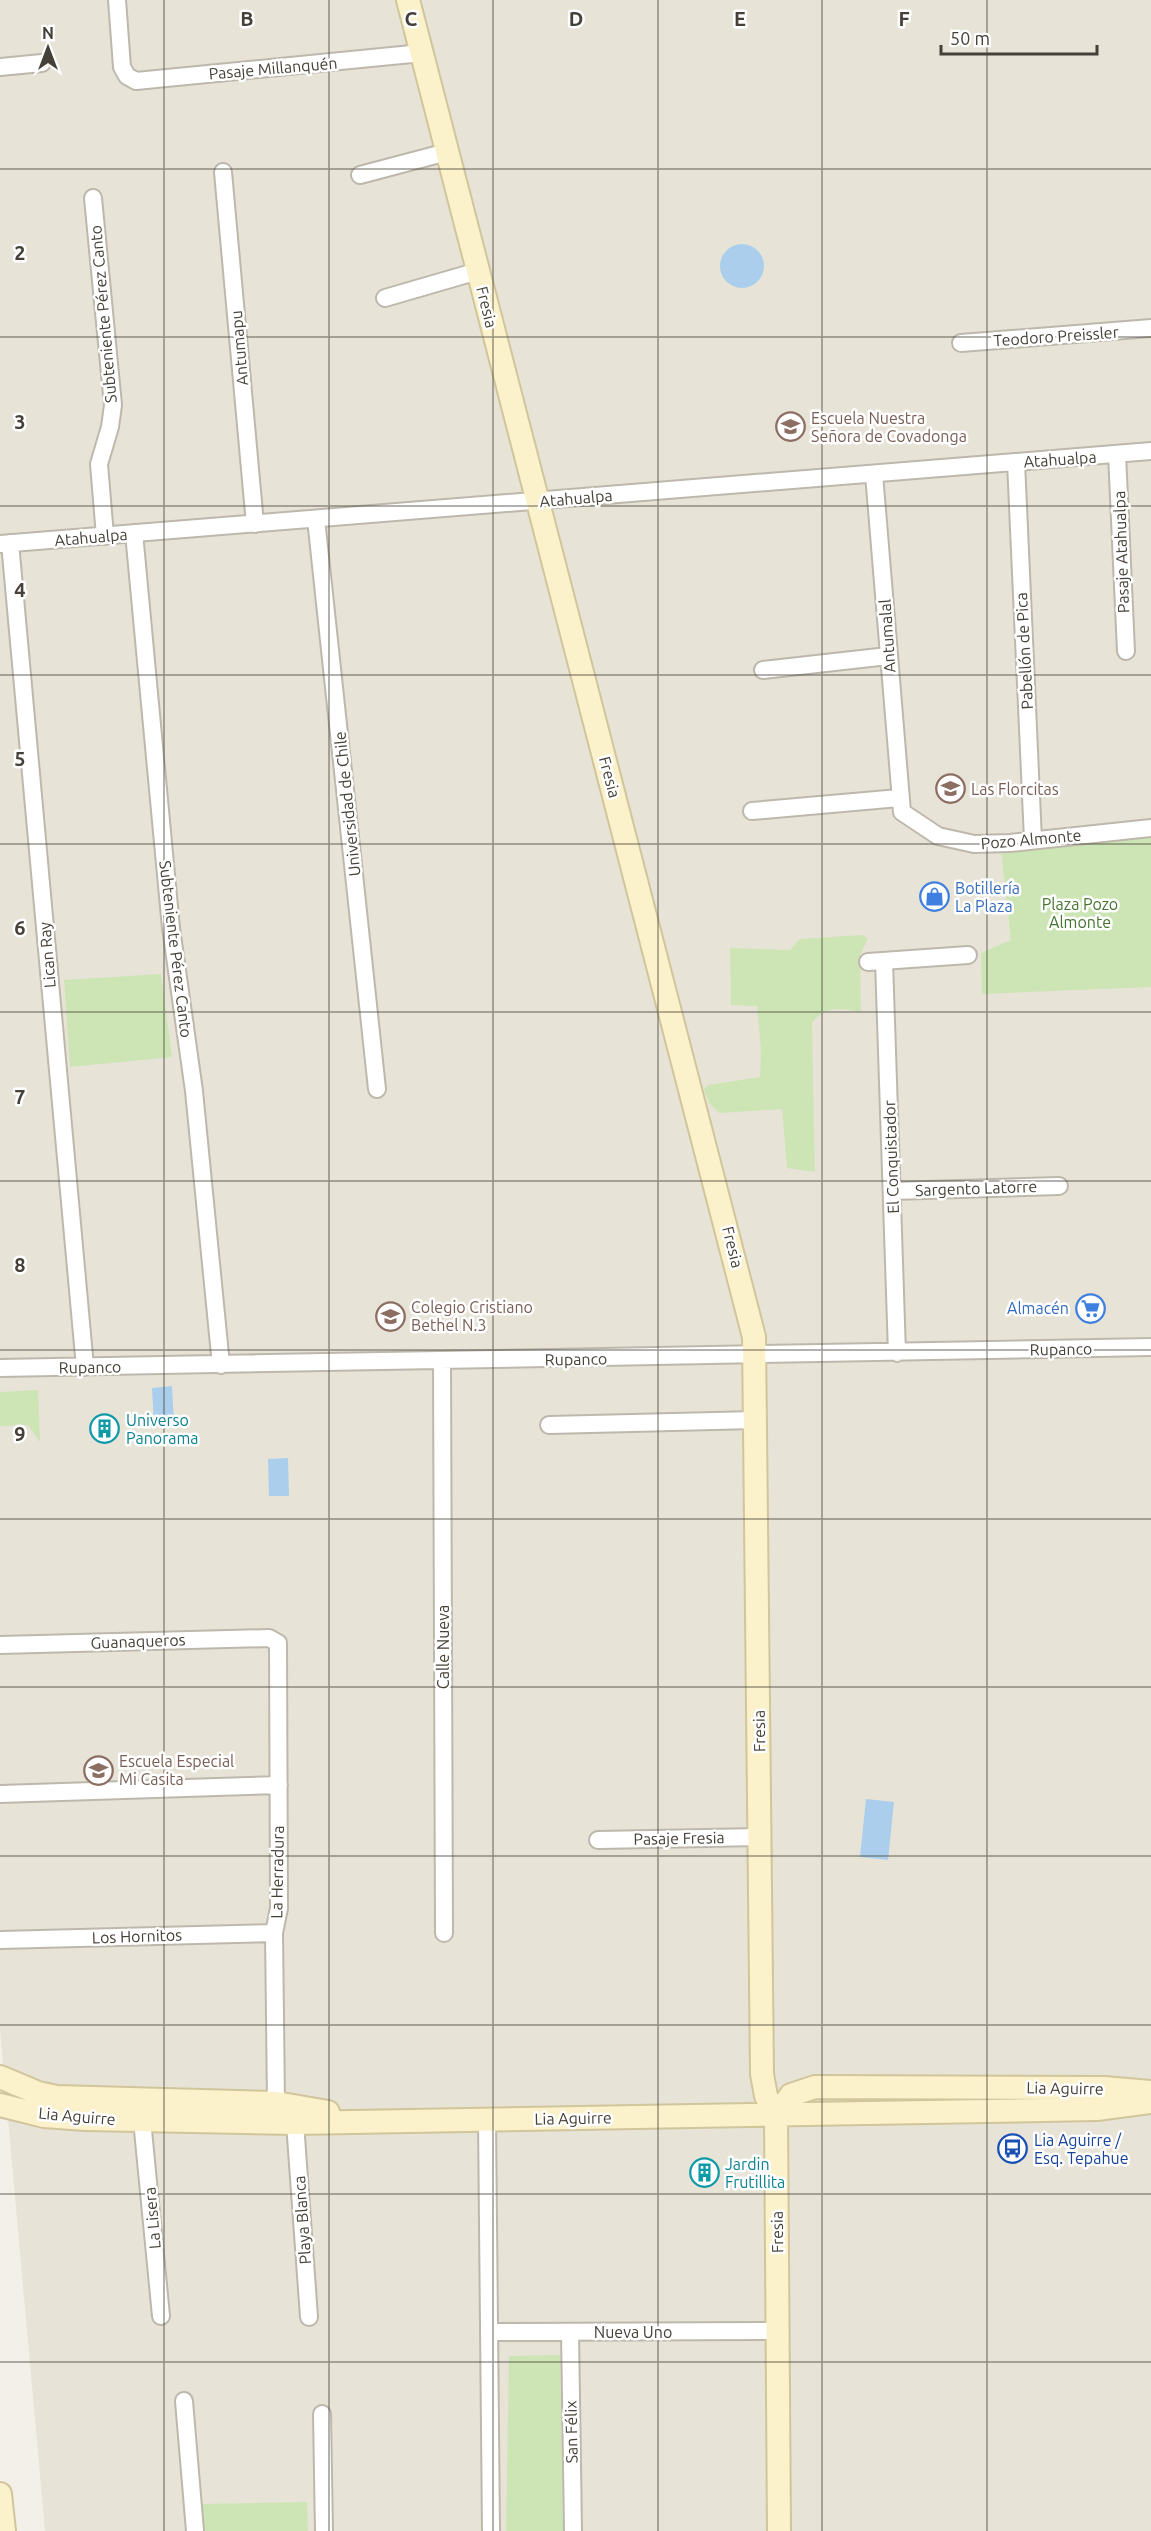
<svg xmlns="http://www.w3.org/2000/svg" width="1151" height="2531" font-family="Ubuntu,sans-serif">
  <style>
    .residential { fill: #e7e3d7 }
    .green { fill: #cde5b5 }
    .water { fill: #aaceec }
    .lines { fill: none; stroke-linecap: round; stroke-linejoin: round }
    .street-casing { stroke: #beb8ac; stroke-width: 20 }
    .secondary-casing { stroke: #d0c59b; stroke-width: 26 }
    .street { stroke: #fff; stroke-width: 16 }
    .secondary { stroke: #fbf1cb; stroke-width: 22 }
    .grid { fill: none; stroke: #464138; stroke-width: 1.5; stroke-opacity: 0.55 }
    .labels { text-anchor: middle; stroke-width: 5; stroke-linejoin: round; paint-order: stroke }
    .street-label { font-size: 16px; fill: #464138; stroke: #fff }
    .education-label { font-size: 16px; fill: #785e54; stroke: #fff; text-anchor: start }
    .shop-label { font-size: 16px; fill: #366cbe; stroke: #fff; text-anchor: start }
    .park-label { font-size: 16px; fill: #46742f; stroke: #fff }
    .culture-label { font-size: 16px; fill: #0d838f; stroke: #fff; text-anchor: start }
    .transit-label { font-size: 16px; fill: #164399; stroke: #fff; text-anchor: start }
    .grid-label { font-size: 20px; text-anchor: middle; font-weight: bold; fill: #464138; stroke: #fff; stroke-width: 5; stroke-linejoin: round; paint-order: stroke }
  </style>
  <rect width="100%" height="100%" fill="#f3f0e9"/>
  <path class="residential" d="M0 0H1151V2531H45L0 2030Z"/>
  <path class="green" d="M1151 834V987L982 994 981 953 1011 940 1001 849Z
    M862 935 868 938 860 956 861 1012C841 1008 825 1005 812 1023L815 1172 787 1168 782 1109 719 1113 709 1103 704 1089 708 1085 760 1077 761 1051 757 1006 731 1005 730 948 790 950 800 939Z
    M161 974 172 1057 70 1067 64 980Z
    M38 1390 40 1442 28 1425 0 1426V1392Z
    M560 2355 563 2531H506L509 2356Z
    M307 2502 308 2531H200L199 2504Z"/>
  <path class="water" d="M720 266a22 22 0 1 1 44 0a22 22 0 1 1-44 0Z
    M172 1386 174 1424 154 1425 152 1388Z
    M288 1458 289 1496H269L268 1459Z
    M866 1799 894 1802 888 1860 860 1857Z"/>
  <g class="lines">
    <defs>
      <path id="street" d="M117 0 122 67 127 76 136 81 422 53
        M0 67 42 63
        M223 172 255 524
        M360 175 447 152
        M93 198 113 405 110 427 99 464 105 536
        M385 298 478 271
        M961 343 1151 328
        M1117 454 1126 651
        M1016 462 1033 840
        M874 474 902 812 938 836 974 844 1010 843 1151 828
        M316 519 377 1089
        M134 533 171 928 194 1091 221 1365
        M10 543 85 1367
        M0 544 1151 451
        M763 670 888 656
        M752 811 899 798
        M884 961 897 1353
        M868 962 968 955
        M892 1191 1059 1186
        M442 1361 444 1933
        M0 1368 1151 1347
        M549 1425 756 1420
        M0 1645 269 1638 278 1643 279 1908 274 1933 276 2103
        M0 1794 279 1785
        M598 1840 760 1837
        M0 1940 274 1933
        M487 2119 491 2531
        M142 2120 161 2316
        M295 2123 309 2317
        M489 2332 777 2331
        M570 2332 573 2531
        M184 2401 195 2531
        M322 2414 324 2531"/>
      <path id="secondary" d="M408 0 754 1337 762 2074 766 2096 776 2116 779 2531
        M0 2077 38 2093 57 2097 276 2103 328 2112
        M0 2105 44 2116 85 2119 295 2123 1097 2109 1151 2102
        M776 2116 791 2095 815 2087 1104 2088 1151 2092
        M0 2494 4 2531"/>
    </defs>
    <use href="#street" class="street-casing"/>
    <use href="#secondary" class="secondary-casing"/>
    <use href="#street" class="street"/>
    <use href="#secondary" class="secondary"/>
  </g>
  <path class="grid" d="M164 0V2531M329 0V2531M493 0V2531M658 0V2531M822 0V2531M987 0V2531M0 169H1151M0 337H1151M0 506H1151M0 675H1151M0 844H1151M0 1012H1151M0 1181H1151M0 1350H1151M0 1519H1151M0 1687H1151M0 1856H1151M0 2025H1151M0 2194H1151M0 2362H1151"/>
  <defs>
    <symbol id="school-ring" viewBox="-11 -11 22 22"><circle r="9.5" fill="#fff" stroke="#8d6e63" stroke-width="1.5"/><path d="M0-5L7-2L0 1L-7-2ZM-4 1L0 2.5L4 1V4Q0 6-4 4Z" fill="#8d6e63"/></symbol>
    <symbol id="shop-ring" viewBox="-11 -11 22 22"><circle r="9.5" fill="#fff" stroke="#3f7fe0" stroke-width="1.5"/><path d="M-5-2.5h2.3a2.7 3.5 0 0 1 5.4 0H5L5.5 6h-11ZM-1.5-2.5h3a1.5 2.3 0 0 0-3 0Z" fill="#3f7fe0"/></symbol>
    <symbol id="supermarket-ring" viewBox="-11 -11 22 22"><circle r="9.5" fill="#fff" stroke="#3f7fe0" stroke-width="1.5"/><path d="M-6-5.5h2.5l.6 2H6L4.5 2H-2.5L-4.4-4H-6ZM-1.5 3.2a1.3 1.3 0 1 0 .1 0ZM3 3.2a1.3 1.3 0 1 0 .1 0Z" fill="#3f7fe0"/></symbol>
    <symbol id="building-ring" viewBox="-11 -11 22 22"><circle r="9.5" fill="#fff" stroke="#0f9aa8" stroke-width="1.5"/><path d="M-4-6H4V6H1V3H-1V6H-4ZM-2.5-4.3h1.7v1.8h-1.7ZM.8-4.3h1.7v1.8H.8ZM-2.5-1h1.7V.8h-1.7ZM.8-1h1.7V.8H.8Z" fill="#0f9aa8"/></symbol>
    <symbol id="bus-ring" viewBox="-11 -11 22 22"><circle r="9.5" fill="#fff" stroke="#1a4fb4" stroke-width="1.5"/><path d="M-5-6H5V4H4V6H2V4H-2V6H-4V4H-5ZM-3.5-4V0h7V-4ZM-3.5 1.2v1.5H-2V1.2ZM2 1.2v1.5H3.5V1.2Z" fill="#1a4fb4"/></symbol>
  </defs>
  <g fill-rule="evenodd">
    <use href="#school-ring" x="774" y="410" width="33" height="33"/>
    <use href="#school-ring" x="934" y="772" width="33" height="33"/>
    <use href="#shop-ring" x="918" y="880" width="33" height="33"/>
    <use href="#supermarket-ring" x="1074" y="1292" width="33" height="33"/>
    <use href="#school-ring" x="374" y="1300" width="33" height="33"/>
    <use href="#building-ring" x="88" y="1412" width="33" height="33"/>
    <use href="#school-ring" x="82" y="1754" width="33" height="33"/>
    <use href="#bus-ring" x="996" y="2132" width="33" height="33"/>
    <use href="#building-ring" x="688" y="2156" width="33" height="33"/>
  </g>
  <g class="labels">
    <g class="street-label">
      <text transform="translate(273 68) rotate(-5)" y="6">Pasaje Millanquén</text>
      <text transform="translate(487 307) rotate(76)" y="6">Fresia</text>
      <text transform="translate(103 314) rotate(-95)" y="6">Subteniente Pérez Canto</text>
      <text transform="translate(1056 336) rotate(-4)" y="6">Teodoro Preissler</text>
      <text transform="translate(239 348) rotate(-95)" y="6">Antumapu</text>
      <text transform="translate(1060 459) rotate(-4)" y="6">Atahualpa</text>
      <text transform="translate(576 498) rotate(-5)" y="6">Atahualpa</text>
      <text transform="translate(91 537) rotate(-5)" y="6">Atahualpa</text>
      <text transform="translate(1121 552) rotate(-92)" y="6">Pasaje Atahualpa</text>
      <text transform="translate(887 636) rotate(-94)" y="6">Antumalal</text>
      <text transform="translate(1024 651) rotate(-93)" y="6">Pabellón de Pica</text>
      <text transform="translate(610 777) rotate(75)" y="6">Fresia</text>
      <text transform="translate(347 804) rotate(-96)" y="6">Universidad de Chile</text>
      <text transform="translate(1031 839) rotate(-5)" y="6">Pozo Almonte</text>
      <text transform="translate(176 949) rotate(83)" y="6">Subteniente Pérez Canto</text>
      <text transform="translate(47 955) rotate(-95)" y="6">Lican Ray</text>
      <text transform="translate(891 1157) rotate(-92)" y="6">El Conquistador</text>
      <text transform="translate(976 1188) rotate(-2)" y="6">Sargento Latorre</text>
      <text transform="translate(733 1247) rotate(76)" y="6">Fresia</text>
      <text transform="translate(1061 1349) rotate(-1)" y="6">Rupanco</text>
      <text transform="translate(576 1359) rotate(-1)" y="6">Rupanco</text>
      <text transform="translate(90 1367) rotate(-1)" y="6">Rupanco</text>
      <text transform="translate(138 1641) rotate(-2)" y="6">Guanaqueros</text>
      <text transform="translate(443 1647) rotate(-90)" y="6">Calle Nueva</text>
      <text transform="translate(759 1731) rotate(-91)" y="6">Fresia</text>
      <text transform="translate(679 1838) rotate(-1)" y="6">Pasaje Fresia</text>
      <text transform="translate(277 1872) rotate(-89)" y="6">La Herradura</text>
      <text transform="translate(137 1936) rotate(-2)" y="6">Los Hornitos</text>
      <text transform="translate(1065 2088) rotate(1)" y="6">Lia Aguirre</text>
      <text transform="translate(77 2116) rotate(5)" y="6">Lia Aguirre</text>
      <text transform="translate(573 2118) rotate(-1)" y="6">Lia Aguirre</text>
      <text transform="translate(152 2218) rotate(-95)" y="6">La Lisera</text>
      <text transform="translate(302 2220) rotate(-94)" y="6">Playa Blanca</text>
      <text transform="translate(777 2232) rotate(-91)" y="6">Fresia</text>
      <text x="633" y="2338">Nueva Uno</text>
      <text transform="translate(571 2432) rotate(-91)" y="6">San Félix</text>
    </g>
    <g class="education-label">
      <text x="811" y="424">Escuela Nuestra<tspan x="811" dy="18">Señora de Covadonga</tspan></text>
      <text x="971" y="795">Las Florcitas</text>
      <text x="411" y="1313">Colegio Cristiano<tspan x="411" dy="18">Bethel N.3</tspan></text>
      <text x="119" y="1767">Escuela Especial<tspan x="119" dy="18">Mi Casita</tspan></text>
    </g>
    <g class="shop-label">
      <text x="955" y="894">Botillería<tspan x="955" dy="18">La Plaza</tspan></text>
      <text x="1069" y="1314" text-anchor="end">Almacén</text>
    </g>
    <g class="park-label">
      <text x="1080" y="910">Plaza Pozo<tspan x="1080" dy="18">Almonte</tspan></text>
    </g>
    <g class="culture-label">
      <text x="126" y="1426">Universo<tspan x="126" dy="18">Panorama</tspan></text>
      <text x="725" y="2170">Jardin<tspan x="725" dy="18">Frutillita</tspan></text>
    </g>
    <g class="transit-label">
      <text x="1034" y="2146">Lia Aguirre /<tspan x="1034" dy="18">Esq. Tepahue</tspan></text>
    </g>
  </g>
  <g class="grid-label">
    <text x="247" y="26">B</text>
    <text x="411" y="26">C</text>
    <text x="576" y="26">D</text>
    <text x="740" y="26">E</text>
    <text x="904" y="26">F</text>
    <text x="20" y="260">2</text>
    <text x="20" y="429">3</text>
    <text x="20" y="597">4</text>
    <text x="20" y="766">5</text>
    <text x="20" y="935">6</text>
    <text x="20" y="1104">7</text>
    <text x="20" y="1272">8</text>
    <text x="20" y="1441">9</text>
  </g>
  <g transform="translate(48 48)" stroke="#ffffff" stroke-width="4.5" paint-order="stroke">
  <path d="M0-4.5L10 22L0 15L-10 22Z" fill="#464138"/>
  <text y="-9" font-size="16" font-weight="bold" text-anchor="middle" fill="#464138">N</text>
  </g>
  <path d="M941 45v9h156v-9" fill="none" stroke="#464138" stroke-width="3"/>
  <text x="950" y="45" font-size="18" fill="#464138" stroke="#ffffff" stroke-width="4.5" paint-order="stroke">50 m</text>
</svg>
